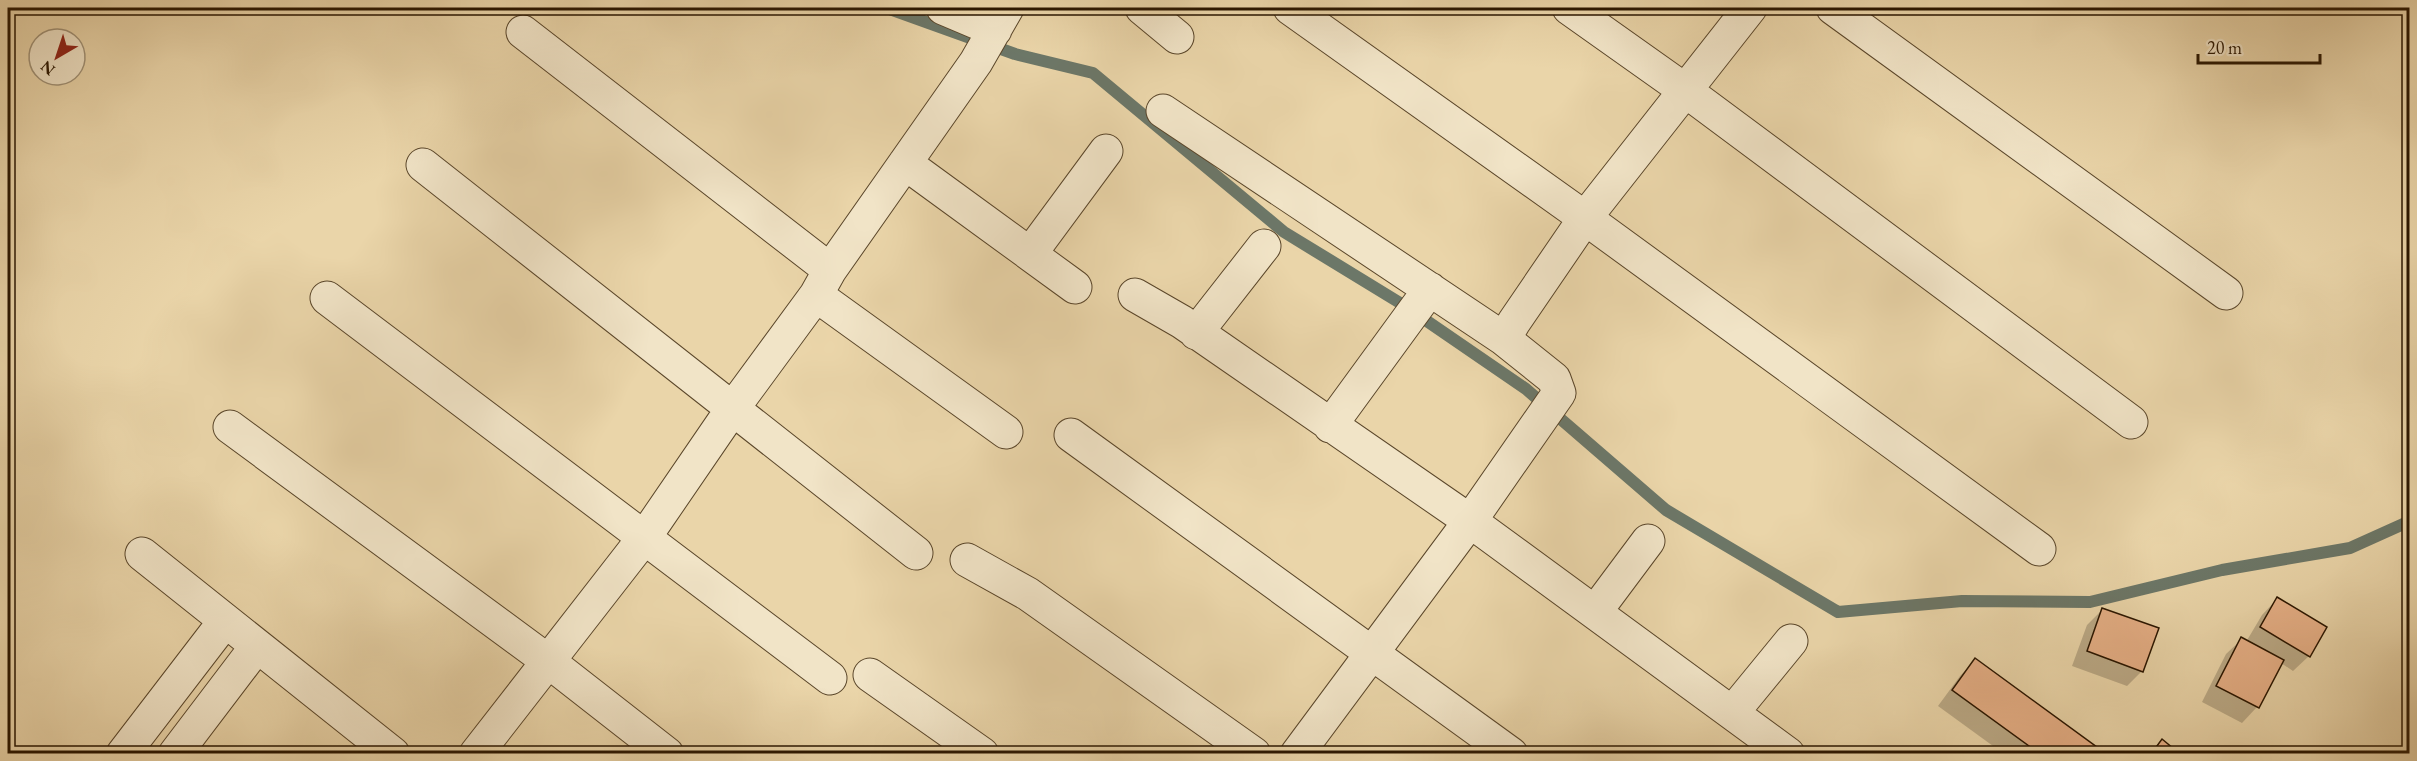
<svg xmlns="http://www.w3.org/2000/svg" width="2417" height="761" font-family="'EB Garamond',serif">
  <style>
    .shadow { fill: #0003 }
    .lines { fill: none; stroke-linecap: round; stroke-linejoin: round }
    .stream { stroke: #6c7768; stroke-width: 12 }
    .building { fill: #e6b087; stroke: #2a1600; stroke-width: 1.5 }
    .minor-casing { stroke: #5a462a; stroke-width: 35 }
    .minor { stroke: #f1e4c7; stroke-width: 33 }
  </style>
  <rect width="100%" height="100%" fill="#ead5a9"/>
  <filter id="stains"><feTurbulence type="fractalNoise" baseFrequency=".00333" numOctaves="4"/><feColorMatrix values="0 0 0 0 .2 0 0 0 0 .09 0 0 0 0 .02 0 0 0 .5 -.17"/></filter>
  <radialGradient id="worn" r=".72"><stop offset=".6" stop-color="#630" stop-opacity="0"/><stop offset="1" stop-color="#630" stop-opacity=".3"/></radialGradient>
  <path class="shadow" d="M2277 599 2309 656 2293 671 2281 663 2257 707 2242 723 2202 702 2226 654 2242 639 2246 642 2262 615Z
    M2102 610 2142 671 2127 686 2072 666 2087 625Z
    M1975 660 2103 754H2004L1938 706 1960 676Z"/>
  <g class="lines">
    <path class="stream" d="M887 8 1015 54 1093 73 1284 232 1405 306 1526 389 1666 510 1838 612 1962 601 2090 602 2222 570 2350 548 2410 521"/>
  </g>
  <path class="building" d="M2277 597 2327 627 2310 657 2260 627Z
    M2102 608 2159 628 2143 672 2087 651Z
    M2241 637 2284 660 2259 708 2216 686Z
    M1975 658 2105 753V754H2040L1952 690Z
    M2162 739 2180 754H2151Z"/>
  <g class="lines">
    <defs>
      <path id="minor" d="M943 8 995 30
        M1142 8 1177 37
        M1290 8 1585 218 2039 549
        M1569 8 1686 91 2131 422
        M1833 8 2226 293
        M523 32 830 270
        M1163 111 1504 339
        M905 163 1075 287
        M423 165 916 553
        M1030 254 1106 151
        M816 295 1006 432
        M1135 295 1182 322 1470 521 1788 754
        M327 298 830 678
        M1196 333 1264 246
        M1330 426 1430 289
        M230 427 548 661 667 754
        M1071 435 1511 754
        M142 554 393 754
        M967 560 1028 594 1254 754
        M1595 612 1648 541
        M870 675 982 754
        M1732 713 1791 641
        M123 754 225 621
        M175 754 257 646
        M476 754 644 538 733 408 816 295 830 270 976 62 1007 8
        M1297 754 1470 521 1559 393 1554 379 1504 339 1514 322 1585 218 1750 8"/>
    </defs>
    <use href="#minor" class="minor-casing"/>
    <use href="#minor" class="minor"/>
  </g>
  <rect width="2417" height="761" fill="none" stroke="#ead5a9" stroke-width="30"/>
  <rect x="9" y="9" width="2399" height="743" fill="none" stroke="#2a1600" stroke-width="3"/>
  <rect x="15" y="15" width="2387" height="731" fill="none" stroke="#2a1600" stroke-width="1.5"/>
  <g transform="translate(57 57) rotate(219)"><circle r="28" fill="#f1e4c7" stroke="#a19277" stroke-width="1.5"/>
  <path d="M0-4.5L10 22L0 15L-10 22Z" fill="#8f2418"/>
  <text y="-9" font-size="16" font-weight="bold" text-anchor="middle" fill="#2a1600">N</text>
  </g>
  <path d="M2198 54v9h122v-9" fill="none" stroke="#2a1600" stroke-width="3"/>
  <text x="2207" y="54" font-size="18" fill="#2a1600" stroke="#f1e4c7" stroke-width="4.5" paint-order="stroke">20 m</text>
  <rect width="100%" height="100%" filter="url(#stains)"/>
  <rect width="100%" height="100%" fill="url(#worn)"/>
</svg>
